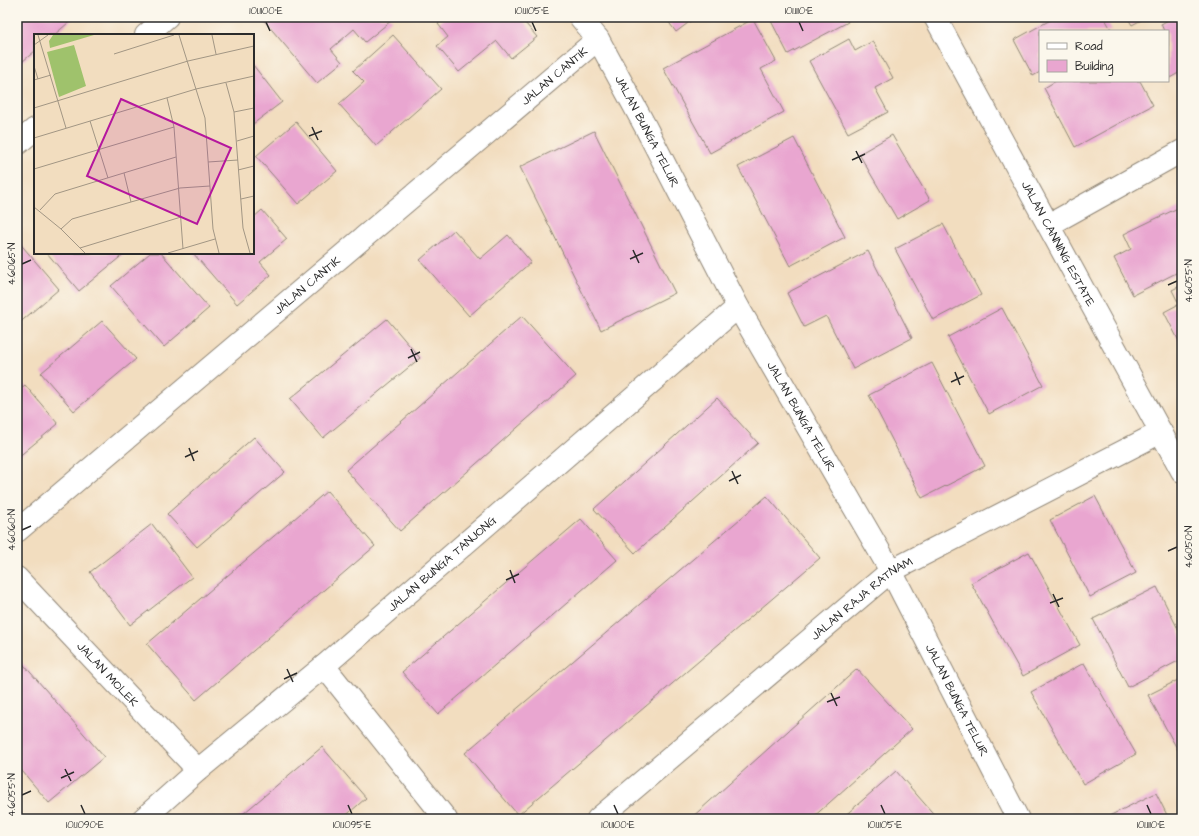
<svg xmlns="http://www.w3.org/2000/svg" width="1199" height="836" font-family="'Architects Daughter',sans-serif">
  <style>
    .building { fill: #e9a6d0 }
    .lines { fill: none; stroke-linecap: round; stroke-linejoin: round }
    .minor-casing { stroke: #8e8475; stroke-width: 24 }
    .tertiary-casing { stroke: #8e8475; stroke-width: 24 }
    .minor { stroke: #fff; stroke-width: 22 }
    .tertiary { stroke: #fff; stroke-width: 22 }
    .ticks { fill: none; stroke: #2b2b2b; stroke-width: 1.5 }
    .labels { text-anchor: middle; stroke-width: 3; stroke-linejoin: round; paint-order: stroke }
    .street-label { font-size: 12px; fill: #2b2b2b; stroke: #fbf7ec }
    .inset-road { fill: none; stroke: #a29684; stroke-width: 1 }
    .view { fill: #b5179e; fill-opacity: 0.15; stroke: #b5179e; stroke-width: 2 }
    .inset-edge { fill: none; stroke: #2b2b2b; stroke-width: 2 }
    .neatline { fill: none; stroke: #2b2b2b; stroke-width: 1.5 }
    .ticks-label { font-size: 10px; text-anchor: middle; fill: #2b2b2b }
  </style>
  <rect width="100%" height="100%" fill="#fbf7ec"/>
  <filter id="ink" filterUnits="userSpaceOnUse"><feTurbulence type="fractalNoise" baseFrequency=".025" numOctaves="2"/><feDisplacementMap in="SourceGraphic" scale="8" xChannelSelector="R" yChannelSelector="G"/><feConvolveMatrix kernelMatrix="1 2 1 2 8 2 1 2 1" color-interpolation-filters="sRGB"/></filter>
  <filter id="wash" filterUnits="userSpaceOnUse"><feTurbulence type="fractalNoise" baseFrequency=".012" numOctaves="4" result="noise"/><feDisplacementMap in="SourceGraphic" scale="16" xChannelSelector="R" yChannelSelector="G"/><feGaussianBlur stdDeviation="0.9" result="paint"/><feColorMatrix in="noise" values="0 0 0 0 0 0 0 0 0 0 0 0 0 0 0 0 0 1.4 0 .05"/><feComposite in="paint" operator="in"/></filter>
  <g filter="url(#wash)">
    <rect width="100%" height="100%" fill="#f2ddbf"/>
    <g id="blocks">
      <path class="building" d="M17 17H75L54 35H35V51L17 66Z
        M261 17H390L392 20 365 42 354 29 331 49 342 62 317 83Z
        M446 17H520L537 37 511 58 497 41 459 72 437 46 448 37 438 24Z
        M665 17H696L676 32Z
        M769 17H846L848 22 788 54Z
        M1056 17H1104L1112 31H1040V72L1033 76 1014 40Z
        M1127 17H1147L1132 25Z
        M1174 17H1182V71L1168 79V31H1164L1161 24Z
        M753 19 776 61 761 69 784 112 710 153 663 68Z
        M393 35 441 89 376 146 339 104 364 82 353 71Z
        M849 39 855 51 873 41 893 78 875 88 888 112 848 133 809 61Z
        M253 65 282 102 253 124Z
        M1056 81H1140L1153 105 1075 147 1044 88Z
        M296 122 337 171 298 204 256 156Z
        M594 131 675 293 601 330 520 167Z
        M892 135 930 200 897 219 859 154Z
        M794 138 845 237 790 266 738 167Z
        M1182 206V270L1133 295 1114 258 1131 249 1124 234Z
        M262 210 287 239 260 262 271 275 237 304 193 253H253V218Z
        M943 224 981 295 933 320 895 249Z
        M454 230 480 259 508 235 531 262 469 316 420 260Z
        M17 240 59 289 17 325Z
        M868 251 912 338 853 369 826 316 804 327 787 293Z
        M47 253H125L79 291Z
        M150 253H161L209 308 164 347 111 286Z
        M1182 285V347L1164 312 1179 304 1172 290Z
        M1002 308 1043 385 989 414 948 337Z
        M522 316 576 376 400 531 346 470Z
        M387 319 420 358 323 438 290 399Z
        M102 321 136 359 74 411 41 373Z
        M932 363 985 466 922 498 869 395Z
        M25 385 58 424 17 458V391Z
        M717 398 758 443 635 553 594 509Z
        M254 437 285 472 197 547 167 514Z
        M327 491 375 546 196 700 147 644Z
        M767 496 820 558 518 815 465 753Z
        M1095 496 1136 573 1090 597 1050 520Z
        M581 519 617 560 438 714 402 672Z
        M152 524 192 577 130 625 90 572Z
        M1029 552 1080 645 1023 676 971 583Z
        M1157 587 1182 637V659L1128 687 1093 619Z
        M17 657 104 757 49 803 17 765Z
        M1084 663 1136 754 1083 784 1031 692Z
        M857 669 912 729 811 819H690Z
        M1182 678V756H1181L1148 695Z
        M322 747 366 798 342 819H237Z
        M896 771 938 819H841Z
        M1156 793 1169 819H1103Z"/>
    </g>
  </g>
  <g filter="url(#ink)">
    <use href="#blocks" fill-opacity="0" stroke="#8e8475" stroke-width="1"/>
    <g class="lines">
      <defs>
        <g id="minor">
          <path id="s1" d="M580 17 598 39 645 126 738 307 891 571 1018 819"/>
          <path d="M146 35 167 17"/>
          <path d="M17 144 35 129"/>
          <path d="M1049 225 1182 151"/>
          <path id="s2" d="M17 531 598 39"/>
          <path id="s3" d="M17 578 198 770"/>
          <path d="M324 666 446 819"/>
          <path id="s4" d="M143 819 198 770 324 666 738 307"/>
          <path id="s5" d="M598 819 891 571 1161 432"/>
        </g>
        <g id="tertiary">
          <path id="s6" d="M935 17 1182 471"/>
        </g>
      </defs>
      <use href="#minor" class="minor-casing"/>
      <use href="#tertiary" class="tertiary-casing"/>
      <use href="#minor" class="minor"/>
      <use href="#tertiary" class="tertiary"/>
    </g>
  </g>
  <path class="ticks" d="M266 22 270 31M532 22 536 31M799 22 803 31M312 127 318 140M309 136 322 131M856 151 862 163M852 160 865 154M633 250 639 263M630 259 643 253M22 264 31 260M1168 285 1177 281M411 349 417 362M408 358 420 352M955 372 960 385M951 382 964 376M189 448 194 461M185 457 198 451M732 471 738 484M729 481 741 475M22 530 31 526M1168 551 1177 547M510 570 515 583M506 580 519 574M1053 594 1059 607M1050 603 1063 598M287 669 293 682M284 679 297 673M831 693 837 706M827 702 840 697M65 769 71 781M61 778 74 772M22 795 31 791M81 805 85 814M348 805 352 814M614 805 618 814M881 805 885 814M1147 805 1151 814"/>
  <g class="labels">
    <g class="street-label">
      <text dy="4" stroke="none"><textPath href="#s2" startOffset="704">JALAN CANTIK</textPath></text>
      <text dy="4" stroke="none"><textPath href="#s1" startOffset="133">JALAN BUNGA TELUR</textPath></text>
      <text dy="4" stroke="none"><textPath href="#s6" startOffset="258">JALAN CANNING ESTATE</textPath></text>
      <text dy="4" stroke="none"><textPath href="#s2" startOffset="380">JALAN CANTIK</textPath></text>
      <text dy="4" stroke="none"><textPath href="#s1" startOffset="457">JALAN BUNGA TELUR</textPath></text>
      <text dy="4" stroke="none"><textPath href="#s4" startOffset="393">JALAN BUNGA TANJONG</textPath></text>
      <text dy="4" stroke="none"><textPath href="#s5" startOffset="344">JALAN RAJA RATNAM</textPath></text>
      <text dy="4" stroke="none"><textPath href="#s3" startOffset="132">JALAN MOLEK</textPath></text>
      <text dy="4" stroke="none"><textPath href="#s1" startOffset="781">JALAN BUNGA TELUR</textPath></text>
    </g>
  </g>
  <g transform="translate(34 34)">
    <rect width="220" height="220" fill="#f2ddbf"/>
    <path d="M19 1H60L16 14 15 7ZM40 11 52 52 25 63 13 18Z" fill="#9fc26c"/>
    <path class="inset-road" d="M4 1 32 94M145 1 171 84 179 195 185 219M178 1 182 20M0 11 14 1M80 20 140 1M0 32 4 45M0 46 17 41M192 49 200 78 209 194 216 219M133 64 140 93 149 215M0 74 154 27 220 12M200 78 220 74M56 87 74 144M0 104 162 55 220 42M203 107 220 102M174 128 204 126M0 135 140 93M204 136 220 132M90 139 97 168M207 165 220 162M0 173 27 195 51 219M6 176 21 160 142 123M27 195 38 185 97 168 146 154 176 152M46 214 147 183M134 219 181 205"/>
    <path class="view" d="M87 65 197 114 163 190 53 142Z"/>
    <rect width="220" height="220" class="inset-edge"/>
  </g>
  <rect width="1199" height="836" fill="none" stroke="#fbf7ec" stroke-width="44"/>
  <rect x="1039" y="30" width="130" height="52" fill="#fbf7ec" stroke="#a8a59f"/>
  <rect x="1047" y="43" width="20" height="6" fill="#ffffff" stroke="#a8a59f"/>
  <text x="1075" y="50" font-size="12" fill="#2b2b2b">Road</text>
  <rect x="1047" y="60" width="20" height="12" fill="#e9a6d0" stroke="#a8a59f"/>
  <text x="1075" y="70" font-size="12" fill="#2b2b2b">Building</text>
  <rect x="22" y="22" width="1155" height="792" class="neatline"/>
  <g class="ticks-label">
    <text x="266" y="14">101.1100°E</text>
    <text x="532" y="14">101.1105°E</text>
    <text x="799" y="14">101.1110°E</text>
    <text transform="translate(11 264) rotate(-90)" y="4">4.6065°N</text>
    <text transform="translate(1188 281) rotate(-90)" y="4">4.6055°N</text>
    <text transform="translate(11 530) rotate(-90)" y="4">4.6060°N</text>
    <text transform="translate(1188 547) rotate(-90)" y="4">4.6050°N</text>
    <text transform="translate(11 795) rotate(-90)" y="4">4.6055°N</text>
    <text x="85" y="828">101.1090°E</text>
    <text x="352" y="828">101.1095°E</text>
    <text x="618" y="828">101.1100°E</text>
    <text x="885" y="828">101.1105°E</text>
    <text x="1151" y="828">101.1110°E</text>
  </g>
</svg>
